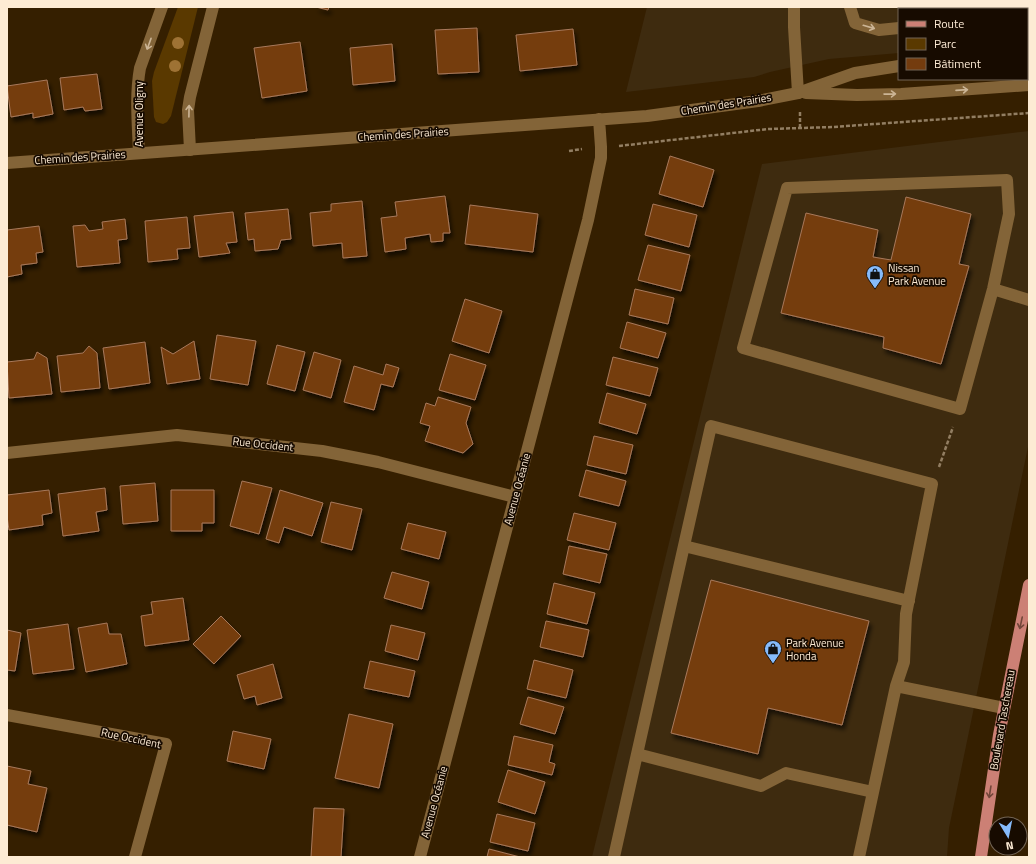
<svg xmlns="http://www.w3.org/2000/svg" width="1036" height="864" font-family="'Titillium Web',sans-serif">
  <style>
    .built { fill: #3e2b0f }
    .green { fill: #5a3900 }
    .building { fill: #743c0e; stroke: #a8795b; filter: url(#shadow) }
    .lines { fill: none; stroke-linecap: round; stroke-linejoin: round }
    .path { stroke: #927e62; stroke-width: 2.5; stroke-dasharray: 4 2; stroke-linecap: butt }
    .lane { stroke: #836438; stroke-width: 12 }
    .street { stroke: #836438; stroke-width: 12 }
    .secondary { stroke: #836438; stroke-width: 12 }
    .primary { stroke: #cc8075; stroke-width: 12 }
    .tree { fill: #9e7234 }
    .oneway { stroke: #ccb596 }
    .oneway2 { stroke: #72463a }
    .labels { text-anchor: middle; stroke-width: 3.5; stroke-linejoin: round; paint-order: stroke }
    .street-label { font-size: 11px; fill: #fdebd4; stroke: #170b00 }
    .poi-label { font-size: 11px; fill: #fdebd4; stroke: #170b00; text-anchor: start }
  </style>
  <defs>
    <filter id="shadow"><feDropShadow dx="2.5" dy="4.5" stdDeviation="2" flood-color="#0009"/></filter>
  </defs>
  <rect width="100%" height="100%" fill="#351f00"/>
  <path class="built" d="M647 7H1029V40L1027 41V9H899V53L829 59 770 72 754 77 626 92Z
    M1029 131V442L949 828 947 857H592L762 164Z"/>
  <path class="green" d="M178 7H198L171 116 167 122 163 124 156 122 154 117 152 81 154 72Z"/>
  <path class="building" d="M316 7H329L328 10Z
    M477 28 479 72 438 74 435 30Z
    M573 29 577 65 520 71 516 35Z
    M300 42 307 91 262 98 254 48Z
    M392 44 395 81 353 85 350 48Z
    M97 74 102 109 85 111 83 107 64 110 60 78Z
    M47 80 53 114 33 118V113L11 117 7 86Z
    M670 156 714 170 703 207 659 194Z
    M445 196 450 233H443V241L431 242 430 234 405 238 406 249 385 252 381 218 397 216 395 202Z
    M906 197 971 214 959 264 969 266 941 364 883 348 884 337 781 313 806 213 878 230 873 257 891 260Z
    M362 201 367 256 343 258 342 243 313 246 310 213 331 211V204Z
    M653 204 697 215 689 247 645 235Z
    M470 205 538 214 533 252 465 244Z
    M288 209 291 239 281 240 278 249 255 251 254 239 248 240 245 213Z
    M233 212 237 242 226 243 230 253 199 257 194 216Z
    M187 217 190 248 177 249 178 259 148 262 145 221Z
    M125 219 127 239 118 240 120 263 77 267 73 226 85 225 89 231 103 229 102 222Z
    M39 226 43 252 36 253 37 263 21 265 22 274 7 277V230Z
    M648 245 690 255 681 291 638 280Z
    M635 289 674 298 668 324 629 315Z
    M465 299 502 311 489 353 452 341Z
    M627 322 666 333 658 358 620 348Z
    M217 335 256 341 248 385 210 379Z
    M194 341 200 379 167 384 161 347 173 354Z
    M145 342 150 383 109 389 103 348Z
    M277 345 305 352 295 391 267 384Z
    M89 346 97 353 100 388 61 392 57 356 83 353Z
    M37 352 47 358 52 394 9 398 7 362 34 359Z
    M314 352 341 360 331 398 303 390Z
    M450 354 486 365 475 400 439 390Z
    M613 357 658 368 650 396 606 385Z
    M386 364 399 368 393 387 381 384 374 410 344 402 354 366 383 375Z
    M607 393 646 404 637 434 599 423Z
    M438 397 471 407 466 423 473 444 463 453 425 441 430 426 420 423 426 403 435 406Z
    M594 436 633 445 626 474 587 465Z
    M586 470 626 481 619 506 579 496Z
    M242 481 272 488 259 534 230 526Z
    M155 483 158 521 123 524 120 486Z
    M105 488 107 510 96 512 99 531 63 536 58 494Z
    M49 490 52 513 42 515 43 525 9 530 7 516V495Z
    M171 490H214V523H202V531H171Z
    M280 490 323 503 312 536 284 527 279 543 266 539Z
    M331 502 362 509 352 550 321 542Z
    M574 513 616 523 609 550 567 540Z
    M408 523 446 532 439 559 401 549Z
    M569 546 607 554 600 583 563 574Z
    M392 572 429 582 422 609 384 598Z
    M711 580 869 621 842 725 768 708 758 754 671 733Z
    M554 583 595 593 587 624 547 614Z
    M183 598 189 640 145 646 141 616 153 614 151 602Z
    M221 616 241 636 214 664 193 644Z
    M546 621 589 630 583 657 540 647Z
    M107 623 109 634H121L127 664 86 672 78 628Z
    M68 624 74 669 33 674 27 630Z
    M391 625 425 633 418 660 385 651Z
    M7 630 21 633 15 671 7 670Z
    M534 660 573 670 566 698 527 689Z
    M370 661 415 671 409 697 364 688Z
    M273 664 282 698 257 705 255 696 244 699 237 675Z
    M528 697 564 707 555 734 520 724Z
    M349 714 393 724 379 788 335 778Z
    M233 731 271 739 264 769 227 761Z
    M514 736 553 745 549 762 555 764 552 775 508 765Z
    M7 766 31 771 28 784 47 788 37 832 7 825Z
    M508 770 545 782 535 814 498 802Z
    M314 808 344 809 341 857H311Z
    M497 814 535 823 528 851 490 842Z
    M489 849 520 857H487Z"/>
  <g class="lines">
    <path class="path" d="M800 128V111
      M619 146 768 129 833 127 1029 113
      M569 151 582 149
      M939 467 953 427"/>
    <path class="lane" d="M794 7V27L798 93
      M850 7 855 23 879 30 899 28
      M1027 19H1029
      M1007 180 1009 214 993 289 960 409 743 348 787 188Z
      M993 289 1029 300
      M684 546 909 601
      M896 686 1004 708
      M637 754 711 426 932 484 906 614 904 662 896 686 859 857
      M614 857 637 754 761 786 786 773 873 792"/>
    <path class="street" d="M190 150 188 110 190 97 213 7
      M139 153C138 125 135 96 140 68L162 7
      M7 453 177 435 322 451 378 462 515 497
      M7 715 166 744 135 857"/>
    <path class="secondary" d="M1027 58H1029
      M806 93 857 95 901 94 1029 85
      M7 163 647 116 758 101 798 93 855 73 899 66
      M420 857 588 220 601 158V147L599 119"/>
    <path class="primary" d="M981 857 999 735 1029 585"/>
  </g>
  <g class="tree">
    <circle cx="178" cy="43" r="6"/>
    <circle cx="175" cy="66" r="6"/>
  </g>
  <defs><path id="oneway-shaft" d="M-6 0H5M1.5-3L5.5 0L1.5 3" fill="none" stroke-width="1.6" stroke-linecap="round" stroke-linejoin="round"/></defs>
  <g class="oneway">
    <use href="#oneway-shaft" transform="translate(869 27) rotate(16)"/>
    <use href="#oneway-shaft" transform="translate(149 44) rotate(110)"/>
    <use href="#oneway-shaft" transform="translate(962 90) rotate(-4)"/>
    <use href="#oneway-shaft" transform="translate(890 94) rotate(-1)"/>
    <use href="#oneway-shaft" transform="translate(189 111) rotate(-89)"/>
  </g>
  <g class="oneway2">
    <use href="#oneway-shaft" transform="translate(1021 623) rotate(102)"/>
    <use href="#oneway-shaft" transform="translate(990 792) rotate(99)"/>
  </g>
  <defs>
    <symbol id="shop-pin" viewBox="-11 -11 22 30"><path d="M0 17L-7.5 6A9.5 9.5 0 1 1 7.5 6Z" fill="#86bbfb" stroke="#170b00"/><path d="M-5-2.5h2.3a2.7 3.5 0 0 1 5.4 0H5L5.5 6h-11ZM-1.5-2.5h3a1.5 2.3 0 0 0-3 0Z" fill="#111"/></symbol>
  </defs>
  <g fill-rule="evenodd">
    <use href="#shop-pin" x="865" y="264" width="20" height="27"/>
    <use href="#shop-pin" x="763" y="639" width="20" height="27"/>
  </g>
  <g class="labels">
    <g class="street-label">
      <text transform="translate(726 104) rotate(-9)" y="4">Chemin des Prairies</text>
      <text transform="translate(139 114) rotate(-90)" y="4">Avenue Oligny</text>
      <text transform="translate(403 134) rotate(-4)" y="4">Chemin des Prairies</text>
      <text transform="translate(80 157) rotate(-4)" y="4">Chemin des Prairies</text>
      <text transform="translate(263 444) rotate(6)" y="4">Rue Occident</text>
      <text transform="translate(517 489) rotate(-75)" y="4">Avenue Océanie</text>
      <text transform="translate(1002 720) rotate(-80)" y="4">Boulevard Taschereau</text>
      <text transform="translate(131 738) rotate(12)" y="4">Rue Occident</text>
      <text transform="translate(434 802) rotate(-75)" y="4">Avenue Océanie</text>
    </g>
    <g class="poi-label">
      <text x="888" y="272">Nissan<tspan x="888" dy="13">Park Avenue</tspan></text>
      <text x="786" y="647">Park Avenue<tspan x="786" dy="13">Honda</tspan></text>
    </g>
  </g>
  <rect width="1036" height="864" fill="none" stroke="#fdebd4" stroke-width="16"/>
  <rect x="898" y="8" width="130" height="72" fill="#170b00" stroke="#736555"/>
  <rect x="906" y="21" width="20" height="6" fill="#cc8075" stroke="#736555"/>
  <text x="934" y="28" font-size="12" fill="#fdebd4">Route</text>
  <rect x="906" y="38" width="20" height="12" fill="#5a3900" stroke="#736555"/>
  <text x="934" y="48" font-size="12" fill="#fdebd4">Parc</text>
  <rect x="906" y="58" width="20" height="12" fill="#743c0e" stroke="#736555"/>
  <text x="934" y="68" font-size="12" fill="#fdebd4">Bâtiment</text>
  <g transform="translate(1008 836) rotate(170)"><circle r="19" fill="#170b00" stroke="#736555"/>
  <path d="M0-3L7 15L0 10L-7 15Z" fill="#86bbfb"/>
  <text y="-6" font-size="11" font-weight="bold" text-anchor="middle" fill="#fdebd4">N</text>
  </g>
</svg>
